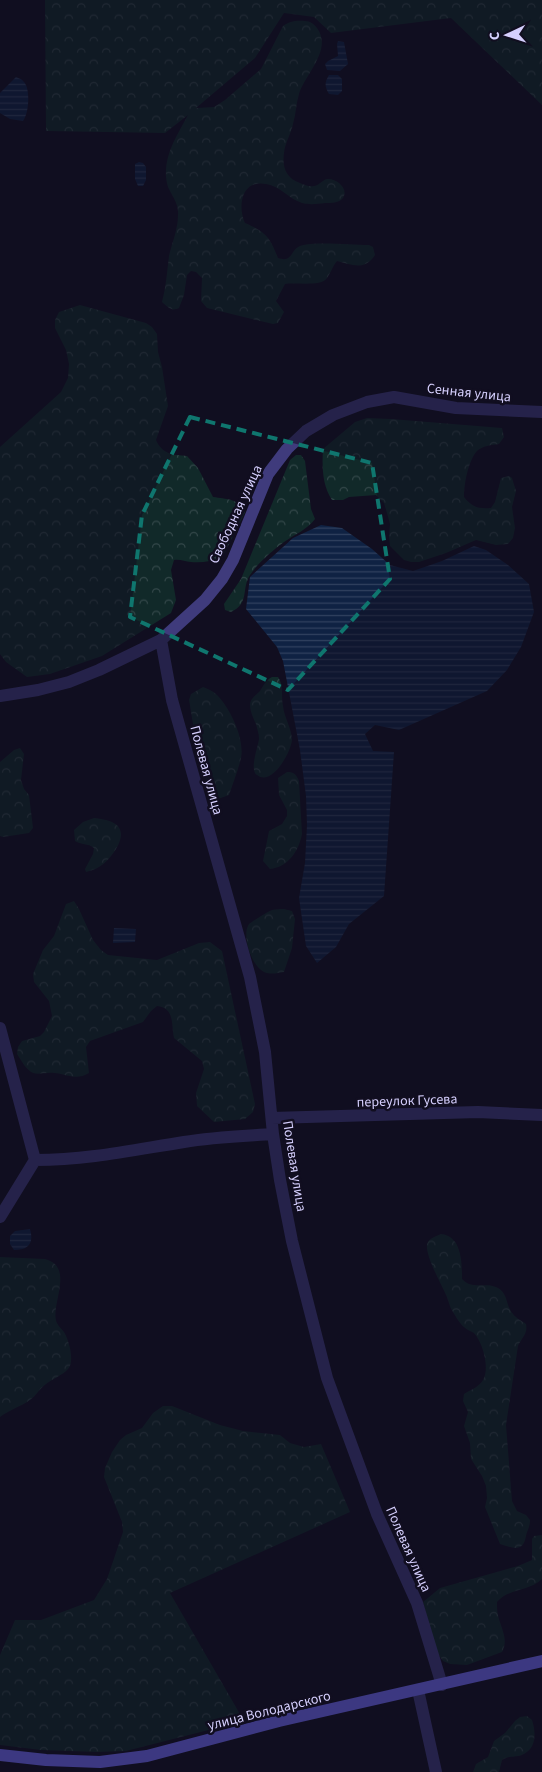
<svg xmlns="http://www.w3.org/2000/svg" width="542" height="1772" font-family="'Source Sans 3',sans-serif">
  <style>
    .forest { fill: url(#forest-crowns) }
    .water { fill: url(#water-rules) }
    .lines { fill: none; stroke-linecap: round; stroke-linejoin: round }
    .street { stroke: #3f3b7c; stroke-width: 12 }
    .secondary { stroke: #716bf7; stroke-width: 12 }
    .marked { fill: none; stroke: #0f766e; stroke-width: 4; stroke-dasharray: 10 6; stroke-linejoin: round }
    .labels { text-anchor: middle; stroke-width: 5; stroke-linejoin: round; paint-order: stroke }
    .street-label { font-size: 14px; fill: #d5cffd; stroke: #110e20 }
  </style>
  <defs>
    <pattern id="forest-crowns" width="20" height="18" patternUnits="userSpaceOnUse" patternTransform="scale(1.25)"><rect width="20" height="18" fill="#112929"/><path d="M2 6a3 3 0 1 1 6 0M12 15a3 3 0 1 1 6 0" fill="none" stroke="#334749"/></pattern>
    <pattern id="water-rules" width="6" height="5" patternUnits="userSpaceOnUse" patternTransform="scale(1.25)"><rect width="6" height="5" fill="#0f2243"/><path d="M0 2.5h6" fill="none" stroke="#31415f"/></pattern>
  </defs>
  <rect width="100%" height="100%" fill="#110e20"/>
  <path class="forest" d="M45 0H542V105L451 18 331 33 314 17 284 13 255 58 196 108 214 107 225 100 261 69 283 26C289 21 297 20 305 21 310 21 314 24 317 28 333 50 305 74 299 94 296 104 296 114 293 124 291 134 285 143 284 153 282 167 286 178 300 183 305 185 309 187 314 186 320 185 322 180 327 179 337 178 349 189 343 198 339 203 331 203 325 203 318 204 309 205 302 203 289 199 280 186 266 184 242 179 237 206 245 223 266 232 270 237 278 258 293 263 290 250 300 246 315 241 351 245 369 245L373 247 375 255C365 271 352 265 337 261 332 267 331 273 327 278 321 287 296 282 285 284L276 301 284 312 278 323 273 324 207 308 201 301 202 278 196 272 191 271 187 275 184 295 179 308C171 312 168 307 162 302 166 287 167 272 169 256 172 243 178 229 178 215 179 204 172 196 168 187 160 161 176 137 188 115L165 133 46 131Z
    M80 305 146 323 152 327 157 334 158 352 162 367 168 406 156 440C162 454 173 455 187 456L198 468 213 497C227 499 239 499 245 512L222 558C212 561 202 563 191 562 185 562 181 559 174 560L171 570 176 600 171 613 102 656 50 674 27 677 6 662 0 654V447L61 392 68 378 69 364 66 350 55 328V320L59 312Z
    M367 418 391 419 502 428 504 437 499 444C492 445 482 446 477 451 468 461 464 485 464 497 472 507 478 509 491 508L495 502 501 478 509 476 512 478 516 491 512 507 515 528 513 538 508 544 496 545 476 540 446 553 419 562H411L404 560 390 546 389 537 390 524 387 513 384 503 376 495 349 497 343 500H332C322 485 322 466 323 449L355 422Z
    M296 455H301L305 461 311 509 315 519C308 529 294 535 284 542 272 551 258 563 250 575 241 589 250 603 231 612L225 610 224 604 241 579 290 460Z
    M272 677H278C284 685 281 697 283 706 284 717 292 729 292 740 291 752 272 787 257 775 249 770 258 747 259 739 259 733 257 729 256 724 253 718 247 705 252 699 254 696 257 694 260 691 263 686 266 680 272 677Z
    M203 687C208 689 213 691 217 695 230 708 245 739 241 758 238 771 233 783 229 795L218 799C201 789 193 721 189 700L191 694Z
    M20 748 24 754 21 780 24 789 29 795 33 828 29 833 3 837 0 836V762L14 750Z
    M287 772C294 772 296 774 299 781L302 834C299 850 289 867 270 869L263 861 269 831 282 824 287 816V810L279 795 278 778Z
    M94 818C115 820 129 827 116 849 109 860 101 869 86 872L85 869 93 854 94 848C88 843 81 845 75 841L74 830 83 822Z
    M74 901 79 909 93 940 101 950 108 955 157 960 199 943 210 942 222 951 255 1104 253 1112 245 1119 214 1122 197 1106 196 1093 204 1069 202 1061 174 1038C171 1024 175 1008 157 1006L151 1011 143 1022 90 1041 86 1047 89 1073C76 1081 67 1074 54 1073 47 1072 39 1075 33 1073 26 1070 21 1060 17 1054L18 1047 22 1041 40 1036 44 1032 52 1016 49 1001 34 982 33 974 43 950 54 936 66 904Z
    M284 909 292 911 295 919 292 948 284 972C277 973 271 975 264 972 252 967 241 935 249 924 251 922 269 911 272 910 276 909 280 909 284 909Z
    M441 1234C462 1236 462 1263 462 1279 472 1290 485 1282 496 1287 509 1293 505 1305 513 1314 516 1318 522 1321 526 1324 528 1334 522 1337 518 1346L506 1425 512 1501 517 1511 526 1515 530 1520C530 1528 527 1530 526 1536 523 1553 513 1548 500 1544L485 1507 487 1498 486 1486 482 1476 471 1459 470 1443 464 1426 468 1412 463 1401 464 1394C470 1390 479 1387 483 1380 490 1368 483 1343 474 1333 471 1331 467 1330 464 1327 460 1324 456 1317 453 1312 449 1306 449 1301 446 1295 442 1285 422 1251 428 1242 430 1238 437 1236 441 1234Z
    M0 1257 45 1259C76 1267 49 1307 57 1323 59 1327 62 1329 64 1332 69 1340 75 1362 68 1369 63 1375 52 1379 46 1384 40 1388 36 1396 30 1400 20 1407 9 1410 0 1417Z
    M163 1406H172L220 1425 243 1431 280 1435 290 1443 304 1447 321 1444 350 1512 170 1593 244 1721 126 1751 97 1752 41 1750 0 1745V1655L15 1620H41L94 1600 107 1579 123 1532 122 1522 104 1477 105 1468 112 1452 120 1440 126 1435 142 1428 153 1413Z
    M542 1535V1579C528 1592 509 1588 497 1602 497 1607 497 1611 498 1615 501 1629 509 1639 502 1652L467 1665 450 1664 443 1661 437 1653 423 1602 440 1588 518 1566 532 1560V1539L534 1536Z
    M527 1716 532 1720C536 1732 537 1749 522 1755 514 1758 509 1755 502 1760L499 1772H473L476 1764 488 1757 494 1741 505 1733 515 1721 520 1717Z"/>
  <path class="water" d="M338 41 344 42 348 64 340 71 327 70 325 64 328 61 338 56 337 44Z
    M329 75H338L342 79V91L338 95 329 94C325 87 324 83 329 75Z
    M16 77C18 78 22 79 23 81 31 87 29 114 23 121L10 119 0 113V93Z
    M139 162 143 163 146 167V180L143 186H138L135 179V164Z
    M321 525 342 528 372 549 390 565 413 571 442 561 474 546 486 550 508 565 529 584 534 612 521 647 507 670 487 691 399 730 375 725 365 734 373 751 394 752 384 896 349 924 336 947 317 963 306 946 299 898 305 863 307 825 306 796 300 750 283 661 277 647 246 609 250 577 293 538Z
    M114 928 136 929 135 942 113 943Z
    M30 1229C34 1243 29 1250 14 1250L10 1244V1236L15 1231Z"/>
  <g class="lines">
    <path class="street" d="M161 640 172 700 250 977 265 1052 273 1134 280 1180 292 1241 327 1378 377 1514 417 1603 442 1685
      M0 696 38 690 69 682 99 670 161 640 205 600 222 579 233 560 268 474 287 449 306 431 333 415 367 402 394 397 456 408 542 412
      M0 1028 35 1160 0 1217
      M272 1118 478 1112 542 1115
      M35 1160C88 1160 133 1150 184 1142 213 1137 244 1136 273 1134
      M418 1690 436 1772"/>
    <path class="secondary" d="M0 1755 46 1760 100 1762 147 1756 279 1721 542 1661"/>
  </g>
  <path d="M0 0H542V1772H0ZM190 417 372 463 390 579 288 690 130 617 142 515Z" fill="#110e20" fill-opacity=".55" fill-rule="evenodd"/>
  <path class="marked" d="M190 417 372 463 390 579 288 690 130 617 142 515Z"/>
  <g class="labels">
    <g class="street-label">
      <text transform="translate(469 392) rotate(6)" y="5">Сенная улица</text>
      <text transform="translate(235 514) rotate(-65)" y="5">Свободная улица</text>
      <text transform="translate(207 770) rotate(75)" y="5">Полевая улица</text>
      <text transform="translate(407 1100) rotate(-2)" y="5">переулок Гусева</text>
      <text transform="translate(295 1166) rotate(81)" y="5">Полевая улица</text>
      <text transform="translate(409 1549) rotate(66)" y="5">Полевая улица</text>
      <text transform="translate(269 1710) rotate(-14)" y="5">улица Володарского</text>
    </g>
  </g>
  <g transform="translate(507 35) rotate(266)" stroke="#110e20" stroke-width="4" paint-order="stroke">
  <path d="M0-4L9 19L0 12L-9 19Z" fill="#d5cffd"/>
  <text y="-8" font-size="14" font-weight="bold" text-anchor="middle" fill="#d5cffd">С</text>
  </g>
</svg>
